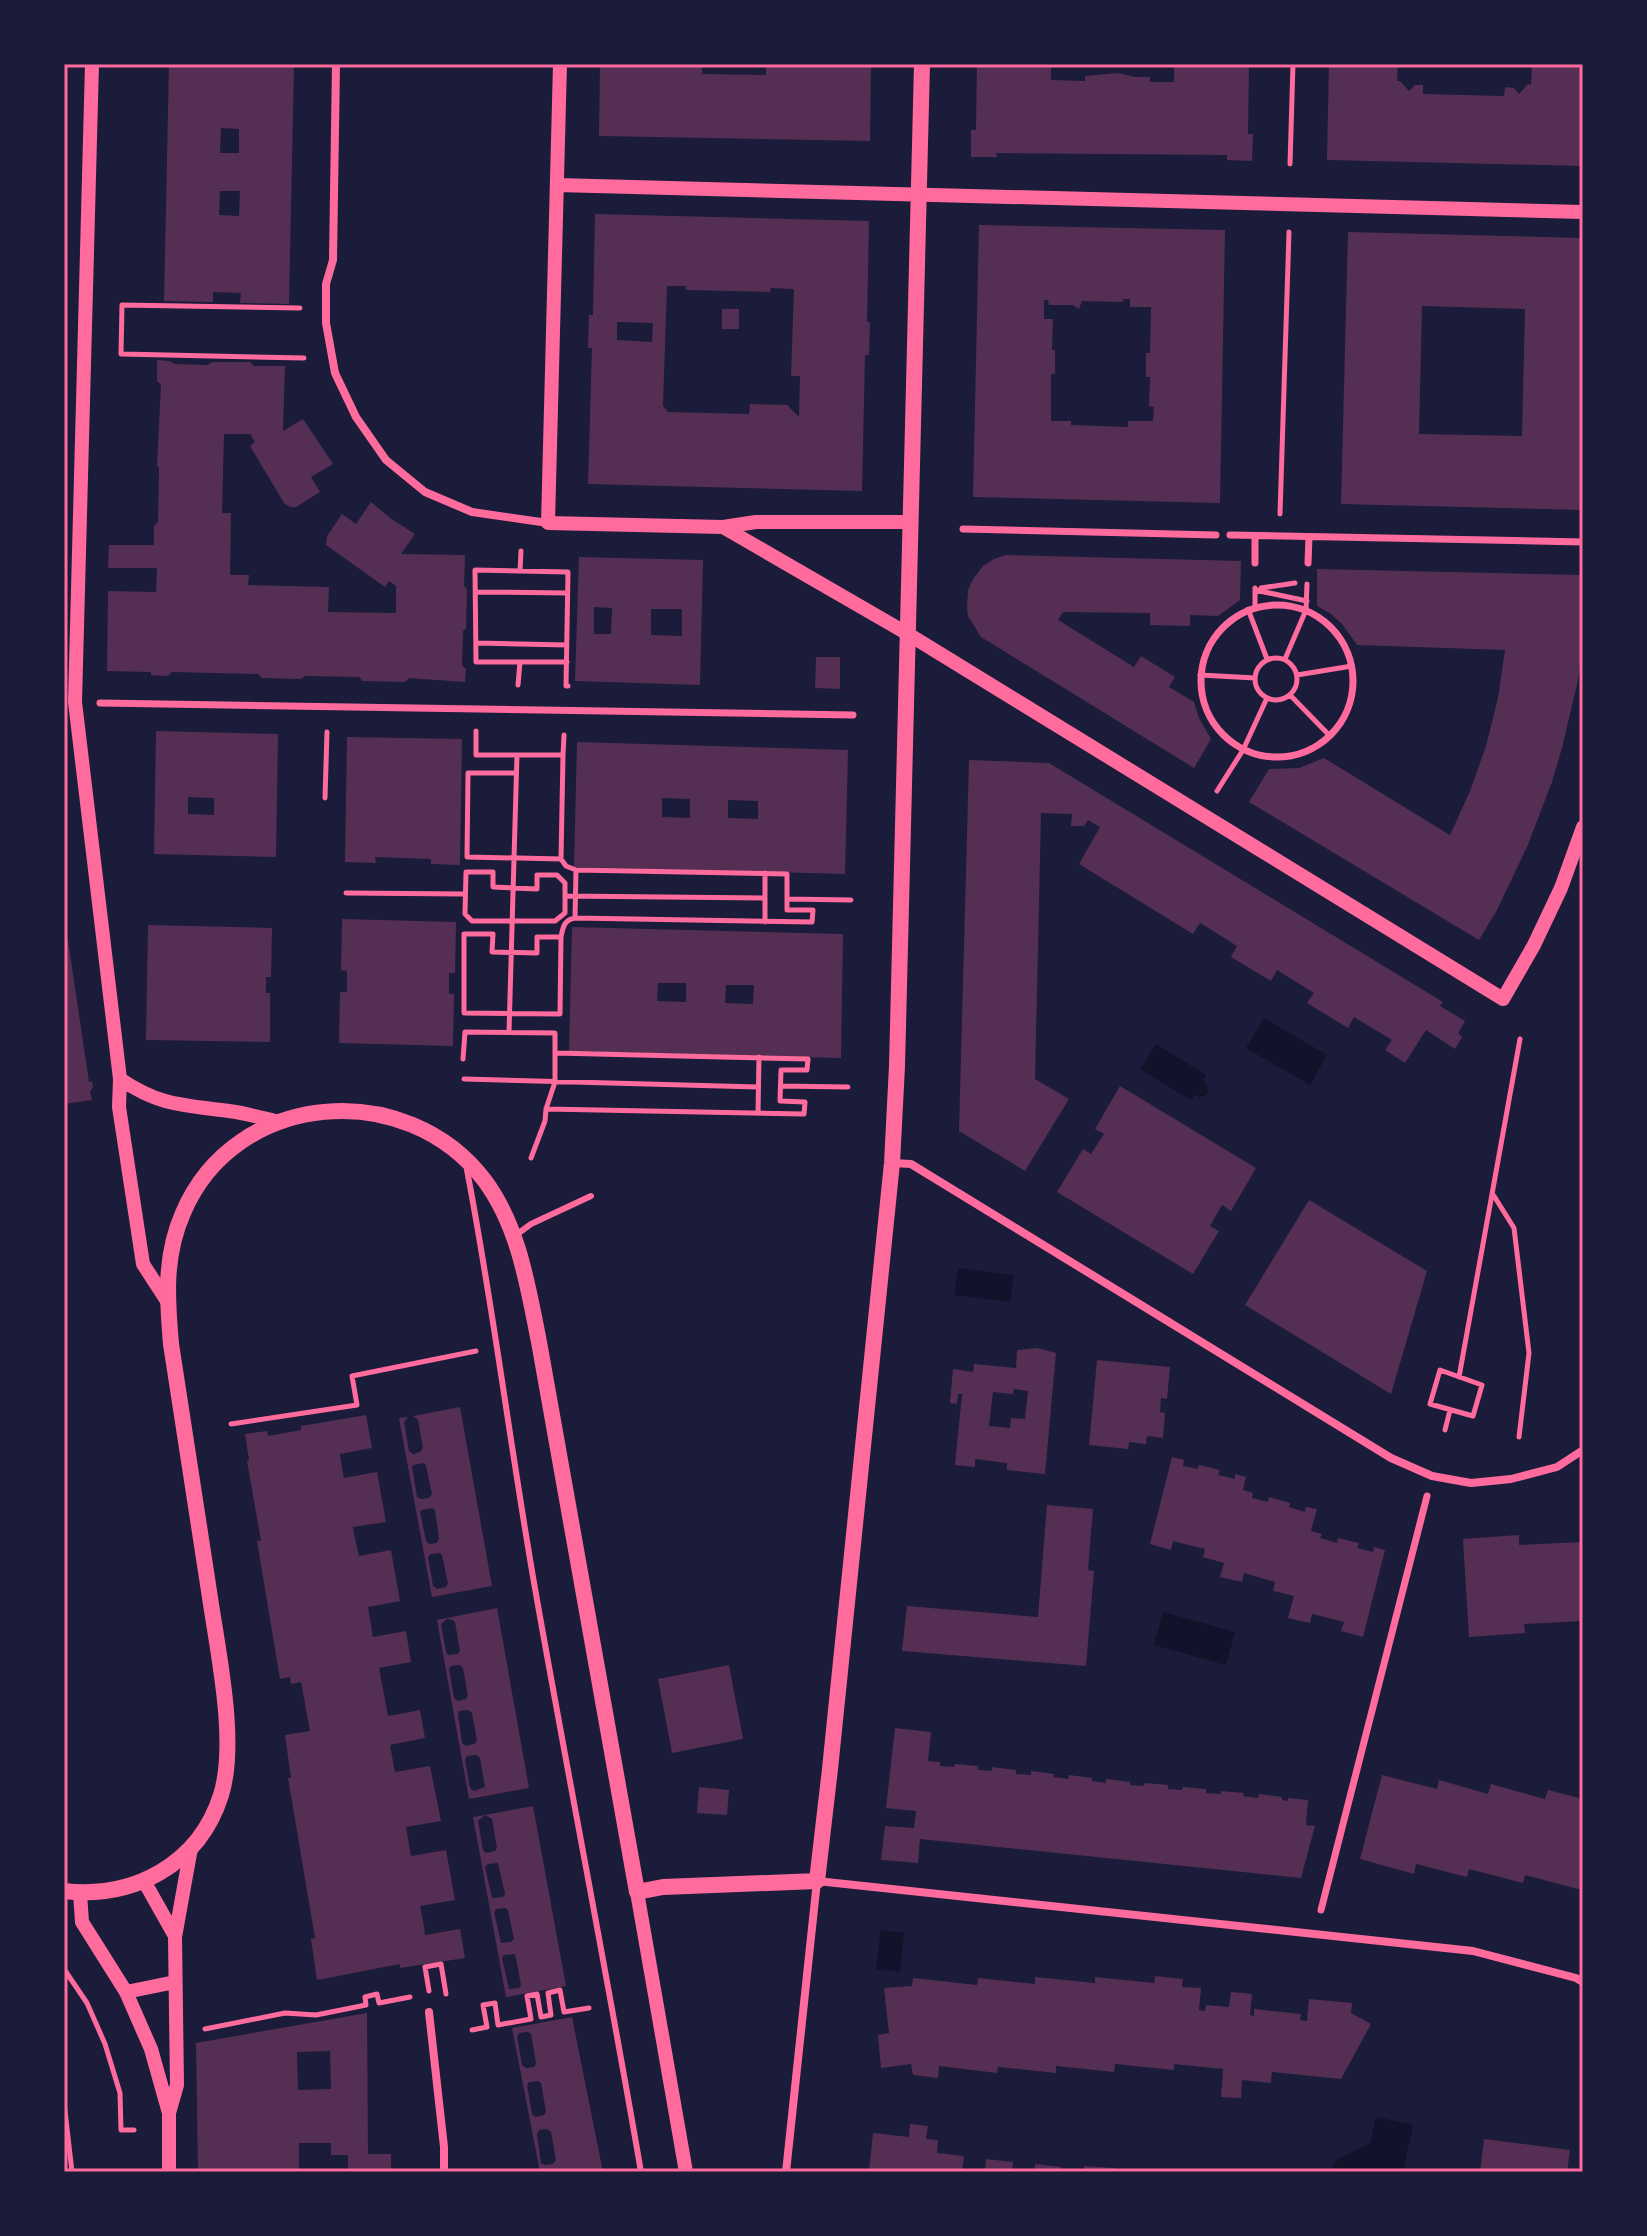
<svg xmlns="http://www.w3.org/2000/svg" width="1647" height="2236" font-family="'Varela Round',sans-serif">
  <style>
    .water { fill: #12122b }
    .building { fill: #542f53; fill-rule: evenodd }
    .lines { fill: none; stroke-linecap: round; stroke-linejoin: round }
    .path { stroke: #ff6b9d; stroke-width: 5 }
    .service { stroke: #ff6b9d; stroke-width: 6 }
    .pedestrian { stroke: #ff6b9d; stroke-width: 7 }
    .minor { stroke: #ff6b9d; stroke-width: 8 }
    .tertiary { stroke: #ff6b9d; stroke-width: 14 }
    .secondary { stroke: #ff6b9d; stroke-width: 16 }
    .neatline { fill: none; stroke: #ff6b9d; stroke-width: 3 }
  </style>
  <rect width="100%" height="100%" fill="#1b1b3a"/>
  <path class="water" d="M1264 1018 1327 1055 1310 1085 1246 1048Z
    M1156 1044 1206 1075 1203 1081 1207 1085 1208 1093C1204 1098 1201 1097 1195 1095L1191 1100 1140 1069Z
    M958 1268 1014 1275 1010 1302 954 1295Z
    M1163 1612 1235 1632 1226 1665 1154 1645Z
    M881 1930 904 1933 900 1972 876 1969Z
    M1376 2117 1413 2125 1403 2172H1330C1338 2152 1355 2154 1370 2143Z"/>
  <path class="building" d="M169 64H294L289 304 240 303 241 293 213 292V302L164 301ZM221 128 239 129V153H220ZM220 191H240L239 216 219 215Z
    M600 64H689L702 66V74L766 75V66L778 67 781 64H871L870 141 599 136Z
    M977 64H1051V80L1085 81V76L1118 73 1135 77H1150V82H1174V64H1249L1248 134H1253L1252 161 1227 160V155L996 153 997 157H971V130H976Z
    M1329 64H1398L1397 81H1400L1409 91 1415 85H1423V94L1504 96 1505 87 1514 88 1519 94 1528 84 1531 85 1532 64H1583V166L1327 160Z
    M595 214 869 221 867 322H870L869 355H865L862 491 588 484 592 348H588L589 315H593ZM667 286H686V290L770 292 771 288 794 289 791 376H800L799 417 787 405 750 404 749 414 668 412 663 406ZM617 322 653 323 652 342 617 340Z
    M979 225 1225 230 1220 503 973 497ZM1123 299H1130V307H1151L1150 353H1146V377H1150L1149 406 1154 407 1153 421H1128V427L1071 425V421H1051V374H1055V350H1052L1053 319H1044V300H1048L1049 305H1073L1079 309 1082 301 1123 302Z
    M1348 232 1583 238V510L1341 504ZM1422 306 1525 309 1522 436 1419 434Z
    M722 309H739V329H722Z
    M157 360 170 361 174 364 208 365 212 362H250L254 366H285L283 431 303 419 333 464 311 477 320 492 296 507H290L284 503 250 446 255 442 250 434H224L222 513H231L230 575H249L248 585 329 587 328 612 396 613V586L389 581 385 587 326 545 327 536 342 514 356 524 371 502 390 518 415 534 401 554 465 555 464 586 467 589 466 628 463 631 462 665 466 669 465 682 409 678 405 682 363 681 359 677 305 676 301 679 262 678 258 674 172 672 168 676 151 675V672L107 671 108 591 156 592 157 568H108L109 545H154V526L158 522 159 468 157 465 161 384 157 381Z
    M1006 555 1241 561 1240 600 1218 616 1190 615V626L1150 625V613L1063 612 1058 620 1134 667 1141 656 1175 677 1169 687 1194 702 1199 718 1211 739 1194 768 981 637 968 616 967 607 968 590 973 579 983 566 994 559Z
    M579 557 703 560 700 685 575 681ZM594 607 612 608 611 634H594ZM651 609H682V636L651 635Z
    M1317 569 1583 575 1582 645 1578 680 1562 748 1552 782 1527 847 1497 910 1479 940 1249 802 1269 769 1299 768 1324 758 1450 835 1470 791 1486 746 1498 698 1505 650 1357 645 1342 624 1331 614 1317 606Z
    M816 657H840V689L815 688Z
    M156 731 278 734 276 857 154 854ZM188 797 214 798V815L188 814Z
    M347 737 462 739 460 865 431 864V859L375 857 376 863 345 862Z
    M577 742 848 750 845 874 574 867ZM662 798 690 799V818L662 817ZM728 800 758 801V819L728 818Z
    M969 760 1049 763 1443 1002 1440 1006 1465 1021 1458 1033 1462 1037 1455 1049 1426 1030 1405 1063 1385 1050 1392 1040 1354 1017 1348 1028 1307 1003 1314 993 1277 970 1271 981 1231 957 1237 946 1210 929 1200 923 1193 934 1079 864 1100 827 1088 820 1084 826H1071L1072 814 1041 813 1035 1079 1069 1099 1025 1171 959 1131Z
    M342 919 456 922 455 973H449V994H454L453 1046 339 1043 340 992H347V971L341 970Z
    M148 925 272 928 271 977H266V993H270V1042L146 1040Z
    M64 927H66L89 1082 92 1081 93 1087 90 1092 92 1100 64 1104Z
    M572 927 843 934 841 1058 569 1051ZM658 983H686V1002L657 1001ZM726 985H754L753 1004 725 1003Z
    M1120 1086 1256 1168 1231 1211 1222 1205 1210 1226 1219 1231 1193 1274 1057 1192 1083 1149 1091 1154 1104 1134 1095 1129Z
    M1309 1200 1427 1271 1391 1394 1245 1305Z
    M1037 1348 1056 1353 1045 1474 1007 1470V1463L975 1459V1467L955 1465 962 1394H958L957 1404 950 1403 953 1369 973 1372 974 1364 1016 1368 1017 1350ZM1014 1389 1028 1391 1025 1419 1011 1418 1010 1428 989 1426 993 1392 1013 1394Z
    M1097 1360 1170 1367 1167 1399 1161 1398 1160 1412 1165 1413 1163 1438 1147 1436 1146 1444 1129 1442 1128 1449 1089 1445Z
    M460 1407 492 1586 432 1597 399 1418 408 1417 404 1422 409 1451 413 1454 420 1452 423 1448 418 1420 413 1416ZM424 1463 426 1466 432 1494 429 1498 421 1499 417 1497 412 1467 414 1465ZM432 1508 435 1510 439 1539 437 1543 429 1544 426 1541 420 1512 422 1510ZM440 1553 442 1555 448 1584 446 1587 437 1589 433 1586 428 1557 431 1554Z
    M366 1415 372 1448 340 1454V1456L344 1478 377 1472 386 1522 353 1527 354 1534 359 1556 391 1550 400 1601 368 1607 373 1637 406 1631 411 1662 379 1668 388 1716 420 1710 425 1738 390 1745 395 1772 430 1766 441 1821 406 1827 411 1856 446 1850 455 1900 420 1906 424 1927 425 1935 460 1929 465 1958 400 1968V1964L317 1980 311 1939 315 1938 288 1778H291L285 1735 310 1731 301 1682 291 1684 290 1677 280 1679 257 1541H261L247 1461 249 1460 245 1434 267 1431 268 1436 301 1430V1426Z
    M1172 1457 1184 1460 1183 1466 1198 1469 1199 1465 1220 1470 1218 1475 1235 1479V1474L1246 1477 1243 1490 1253 1493 1252 1498 1268 1502 1269 1497 1290 1503 1289 1507 1305 1512 1306 1507 1317 1509 1311 1531 1322 1534 1320 1538 1337 1543 1338 1538 1359 1543 1357 1548 1373 1552 1374 1547 1385 1550 1363 1637 1341 1631 1344 1622 1312 1614 1310 1623 1288 1618 1294 1596 1273 1591 1275 1582 1244 1573 1242 1582 1220 1577 1224 1563 1203 1557 1205 1549 1173 1541 1171 1550 1150 1544Z
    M1047 1505 1093 1509 1088 1570 1094 1571 1086 1666 902 1651 907 1606 1038 1617Z
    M1519 1535V1545L1583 1542V1621L1524 1624 1525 1633 1469 1637 1463 1539Z
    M497 1608 529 1788 469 1799 437 1620ZM447 1619 453 1620 455 1622 460 1651 458 1654 448 1655 446 1652 441 1624ZM460 1665 463 1668 468 1696 466 1699 458 1701 454 1698 449 1669 451 1666ZM468 1710 472 1713 477 1741 474 1744 466 1746 462 1743 458 1714 459 1711ZM476 1755 480 1758 485 1787 474 1791 470 1788 465 1760 467 1756Z
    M729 1665 743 1739 672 1753 658 1679Z
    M895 1728 931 1732 928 1761 940 1762V1766L954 1767 955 1764 978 1766V1770L992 1771V1767L1016 1770V1774L1031 1775V1771L1054 1774 1053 1777 1068 1779 1069 1775 1092 1778V1781L1106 1783V1779L1130 1782V1785L1144 1786 1145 1783 1168 1785V1789L1182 1790 1183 1787 1206 1789V1793L1221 1794V1791L1244 1793 1243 1796 1258 1798 1259 1794 1282 1797V1800L1288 1801V1798L1308 1800 1306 1825 1315 1826 1301 1878 920 1839 918 1863 881 1860 885 1826 914 1828 916 1811 886 1808Z
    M1382 1775 1437 1789 1439 1780 1488 1794 1491 1784 1545 1799 1548 1790 1583 1799 1582 1890 1525 1875 1523 1883 1469 1869 1467 1877 1416 1864 1414 1874 1360 1859Z
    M699 1787 729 1790 727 1815 697 1813Z
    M533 1806 566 1986 506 1997 473 1817 485 1815 478 1821 483 1850 486 1853 495 1851 497 1848 492 1819 485 1815ZM498 1863 505 1894 503 1897 492 1898 485 1867 488 1864ZM505 1908 508 1910 514 1939 511 1942 501 1943 494 1912 496 1909ZM515 1954 521 1985 519 1988 509 1989 502 1958 504 1955Z
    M1155 1976 1183 1979 1182 1987 1201 1988 1199 2010 1205 2011 1206 2005 1229 2007 1231 1992 1252 1994 1250 2015 1254 2016V2009L1301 2014 1300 2020 1307 2021 1309 1999 1352 2003 1351 2013 1371 2024 1341 2079 1272 2072 1271 2083 1242 2080 1241 2098 1221 2097 1223 2069 1174 2064V2070L1115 2064 1114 2072 1056 2066V2073L998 2067 997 2073 939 2066 938 2078 913 2075 911 2064 881 2068 878 2035 889 2033 884 1988 912 1986 913 1978 977 1985 978 1978 1035 1984V1977L1095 1983V1977L1154 1983Z
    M367 2013 368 2154H391V2172H348V2155H331V2143H299V2172H198L196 2043ZM330 2051 331 2089 298 2090 297 2052Z
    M572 2017 603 2172H540L512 2028ZM528 2032 531 2034 536 2063 534 2067 526 2068 522 2065 517 2036 519 2033ZM538 2081 541 2083 546 2112 544 2115 535 2117 532 2114 527 2085 529 2082ZM547 2129 551 2132 556 2160 553 2164 545 2165 541 2163 537 2134 539 2130Z
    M910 2124 928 2126 926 2139 938 2140 937 2153 964 2156 962 2172H869L873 2133 909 2137Z
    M1484 2139 1570 2150 1567 2172H1480Z
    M986 2159 1013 2162 1012 2172H985Z
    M1035 2164 1061 2167V2172H1034Z
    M1084 2166 1115 2168 1114 2172H1084Z
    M299 2169H331L332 2172H299Z"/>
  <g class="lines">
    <path class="path" d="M1290 164 1293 64
      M300 308 122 305 121 354 304 358
      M1280 514 1289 232
      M520 571 521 551
      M1261 588 1295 583
      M1255 590 1307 601
      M476 592 567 593
      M1255 608V588
      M1248 609 1267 659
      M476 643 567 645
      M1255 679a21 21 0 1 1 42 0a21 21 0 1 1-42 0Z
      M1285 659 1306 610 1307 584
      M567 662H476L475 570 568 572C567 610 567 648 566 686H568
      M1200 675 1255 678
      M1297 675 1352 666
      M518 685 520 662
      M1290 695 1330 736
      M476 731V755H563L564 735
      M516 773H468L467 857 561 859
      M1217 791 1243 750 1267 698
      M325 798 327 732
      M466 872H493V887L537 889V875H557L565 883V913L555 921H472L465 914Z
      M346 893 465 894
      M565 896 765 898
      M787 899 851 900
      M575 918 576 870
      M765 922V873
      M464 934H493L492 952 537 953V937H561L560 1014 464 1013Z
      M561 937C563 927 564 920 575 918L812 922 813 910H787V874L576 870 566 866 561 859 563 755
      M509 1032 517 755
      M463 1059 465 1032 555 1033V1082L546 1109 545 1121 531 1158
      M464 1079 758 1087
      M781 1086 848 1087
      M546 1109 804 1114 805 1102 780 1101 781 1070H807L808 1059 555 1053
      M758 1113 759 1057
      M1494 1196 1514 1228 1529 1353 1519 1437
      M1440 1370 1482 1385 1473 1416 1430 1404Z
      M1459 1377 1520 1039
      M231 1424 357 1405 352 1376 476 1351
      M1445 1430 1450 1410
      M64 1969 87 2003 105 2044 120 2093 121 2130H134
      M429 1991 425 1967 441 1964 446 1994
      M205 2029 285 2013 316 2015 366 2005 365 1997 377 1994 379 2003 410 1997
      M472 2030 487 2027 483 2005 495 2003 498 2025 531 2019 527 1996 537 1994 541 2017 551 2015 548 1993 560 1990 564 2012 589 2008
      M64 2102 72 2172"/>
    <path class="service" d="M467 1170C494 1311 511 1453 536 1594 570 1787 608 1979 641 2172
      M516 1235 531 1224 591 1196"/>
    <path class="pedestrian" d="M963 529 1216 535
      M1230 535 1583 542
      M1255 563V536
      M1308 563 1309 537
      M1201 681a76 76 0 1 1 152 0a76 76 0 1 1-152 0Z
      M100 703 853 715
      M1321 1910 1427 1496"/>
    <path class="minor" d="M336 64 333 260 326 284V323L335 373 356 417 386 460 425 492 472 512 548 523
      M892 1163 911 1164 1391 1458 1432 1476 1471 1483 1511 1479 1557 1467 1583 1450
      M429 2012 444 2147V2172
      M786 2172 817 1881 1473 1951 1576 1978 1583 1982"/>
    <path class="tertiary" d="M92 64 75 702 120 1079 119 1107 143 1264 167 1301
      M560 64 548 523 723 527 756 522H910
      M557 185 1583 212
      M723 527 908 634 1503 999 1534 945 1561 888 1583 827
      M120 1079C160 1106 183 1105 229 1111 245 1113 262 1118 279 1122
      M144 1881 175 1936
      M637 1892 686 2172
      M80 1893 82 1922 126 1992 151 2049 169 2113V2172
      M126 1992 175 1982
      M169 2113 177 2085 175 1937 191 1848"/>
    <path class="secondary" d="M64 1891C133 1899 199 1865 221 1795 238 1741 217 1648 209 1591 196 1508 183 1426 171 1344 167 1298 164 1256 183 1213 235 1090 407 1077 485 1181 519 1227 528 1287 539 1342L637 1892 663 1887 817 1881 830 1769 892 1163 897 1066 922 64"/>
  </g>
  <rect width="1647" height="2236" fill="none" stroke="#1b1b3a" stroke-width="132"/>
  <rect x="66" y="66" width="1515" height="2104" class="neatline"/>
</svg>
